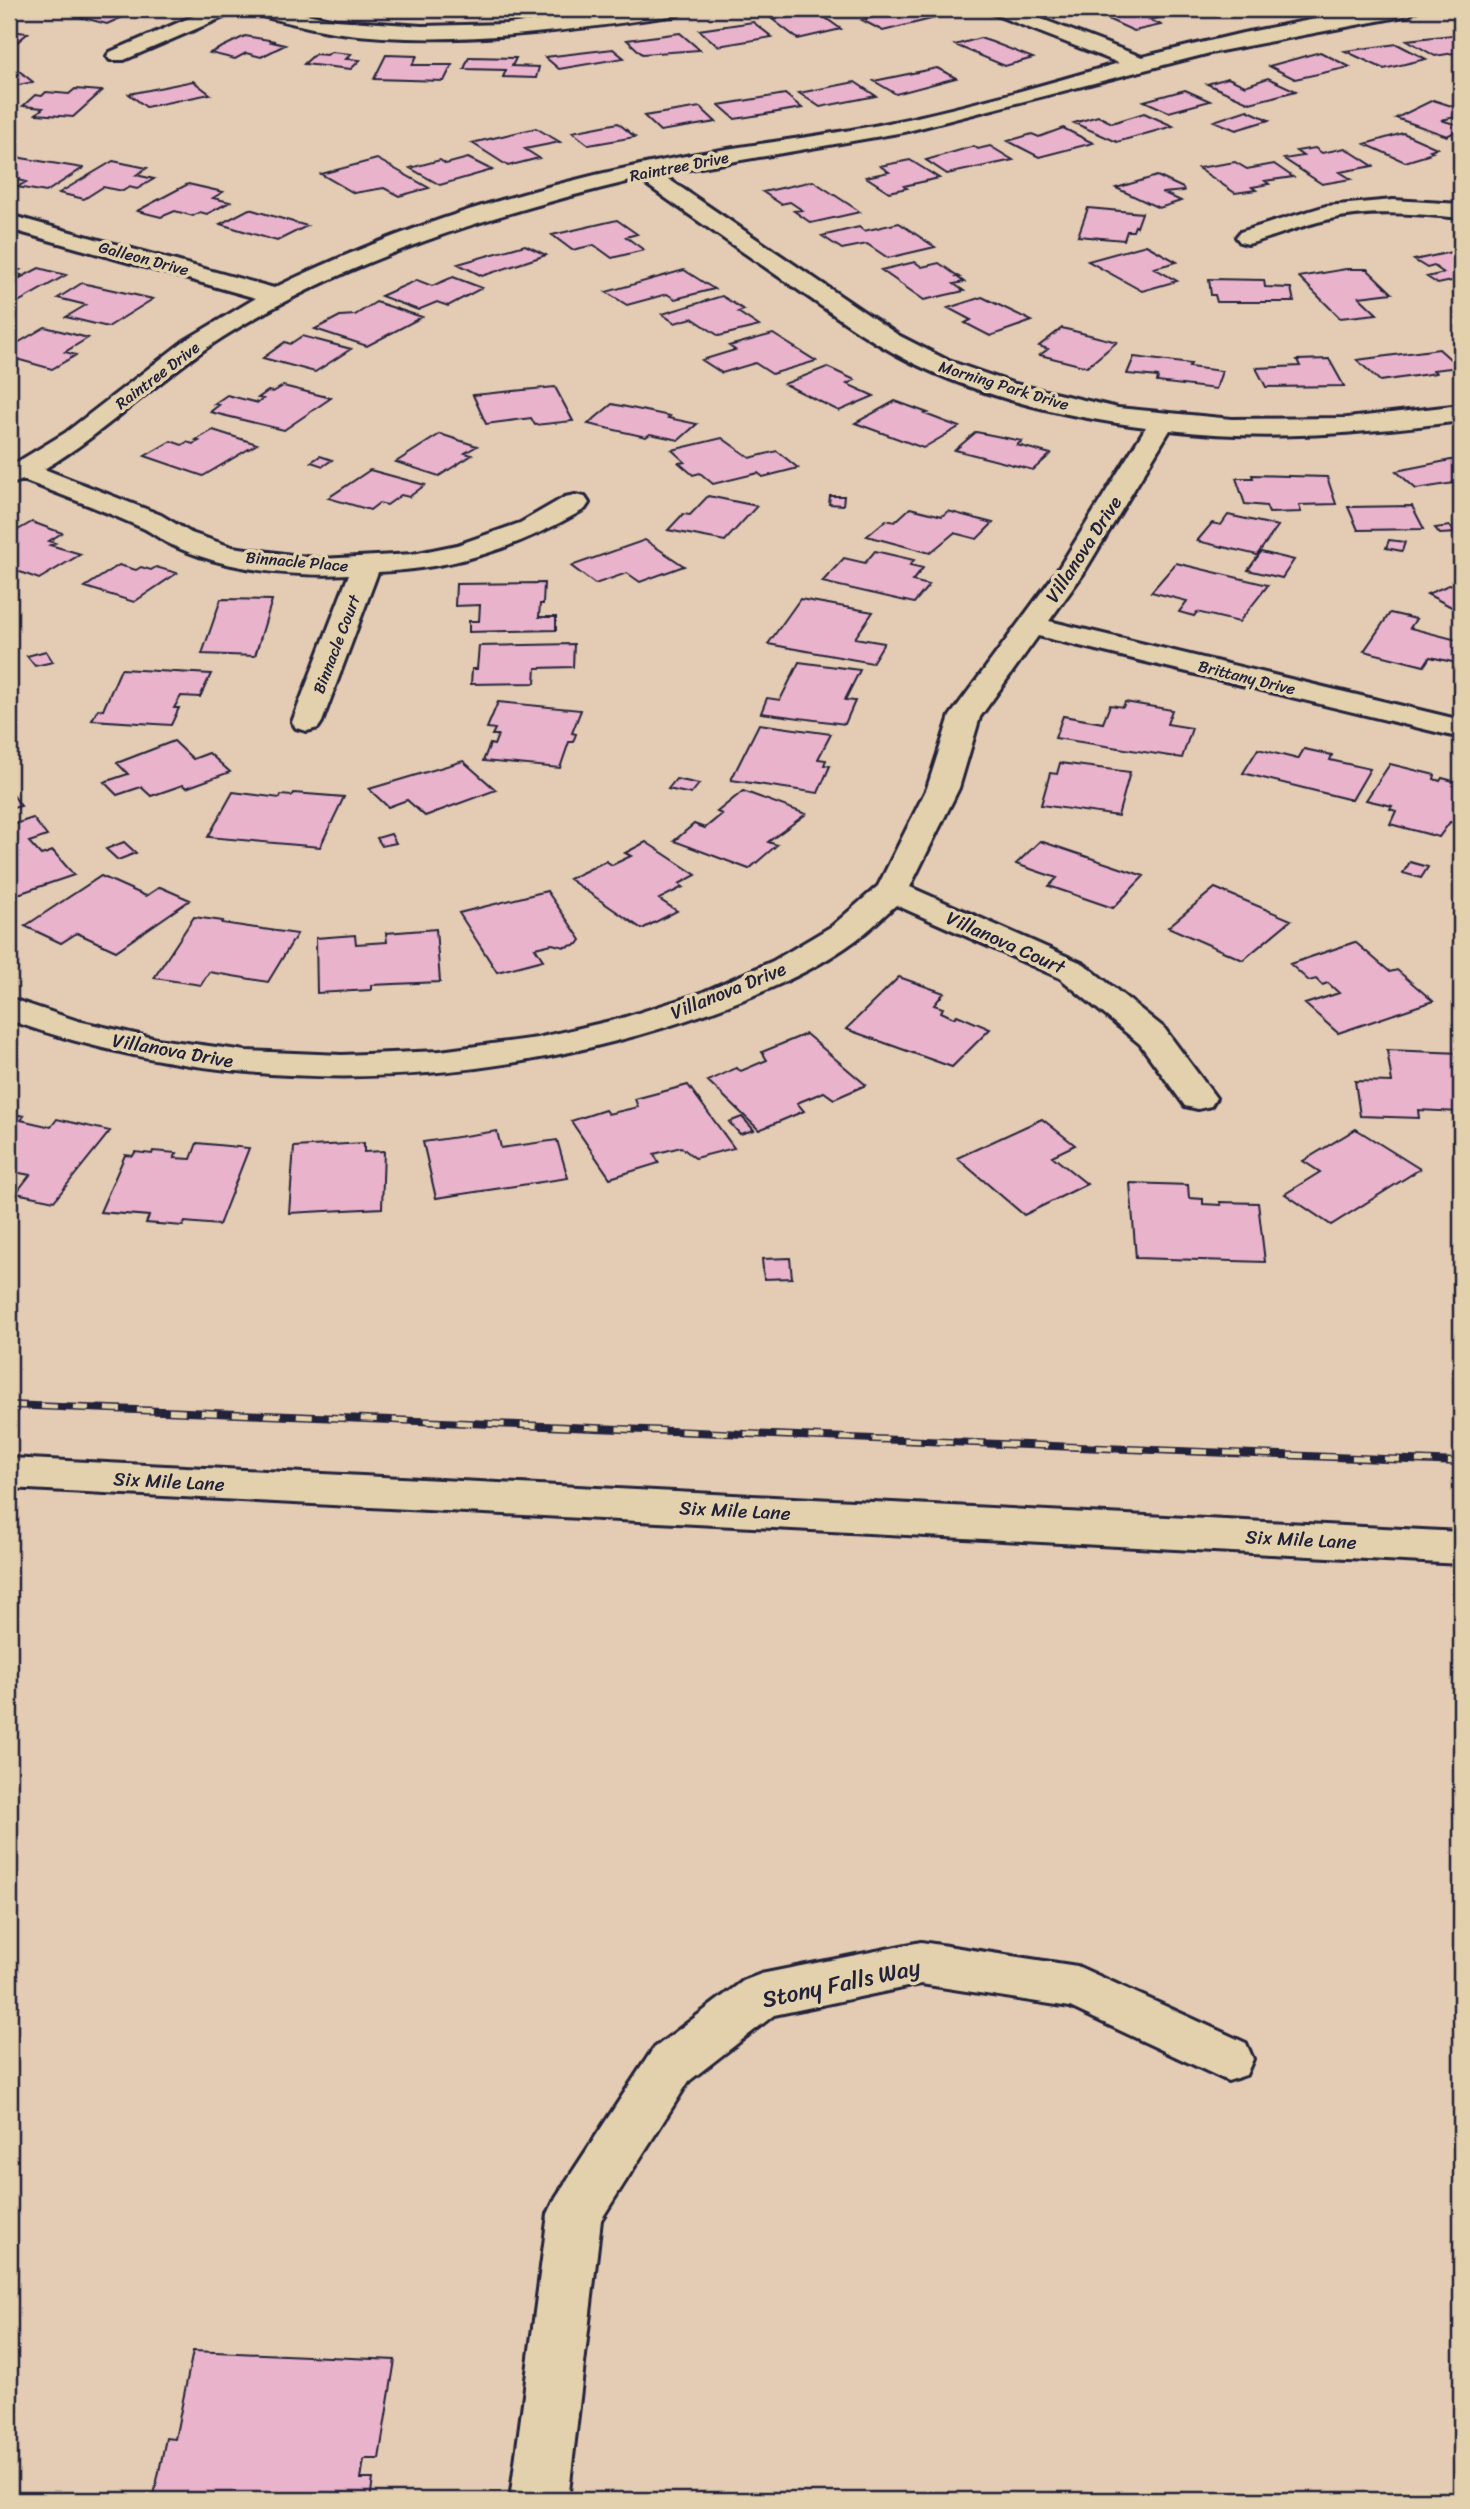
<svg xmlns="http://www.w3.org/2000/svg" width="1470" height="2509" font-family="Sriracha,sans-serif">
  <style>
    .building { fill: #e9b3cb; stroke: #22223b; stroke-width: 2 }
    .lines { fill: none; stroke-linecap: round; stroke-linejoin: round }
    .minor-casing { stroke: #22223b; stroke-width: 6 }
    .tertiary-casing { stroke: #22223b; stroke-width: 6 }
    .minor { fill: #e3d1ae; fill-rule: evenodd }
    .tertiary { fill: #e3d1ae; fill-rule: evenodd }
    .rail-casing { stroke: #22223b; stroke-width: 8 }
    .rail { stroke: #e3d1ae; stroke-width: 5; stroke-dasharray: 16; stroke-linecap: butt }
    .labels { text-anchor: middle; stroke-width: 7; stroke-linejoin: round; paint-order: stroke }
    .far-street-label { font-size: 16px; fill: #22223b; stroke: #e3d1ae }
    .street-label { font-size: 19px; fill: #22223b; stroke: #e3d1ae }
    .near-street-label { font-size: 23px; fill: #22223b; stroke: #e3d1ae }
  </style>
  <rect width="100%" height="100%" fill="#e4cbb4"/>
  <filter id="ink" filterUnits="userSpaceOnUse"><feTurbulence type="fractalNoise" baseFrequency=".0143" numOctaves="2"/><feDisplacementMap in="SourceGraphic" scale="14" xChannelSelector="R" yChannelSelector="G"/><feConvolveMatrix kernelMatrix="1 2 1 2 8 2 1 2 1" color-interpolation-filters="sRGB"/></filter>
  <g filter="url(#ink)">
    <path class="building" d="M67 9H127L124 10 134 12 107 24 60 12Z
      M864 9H908L935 18 883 31 862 20 879 16Z
      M1130 9H1152L1168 16 1150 20 1161 25 1134 31 1103 17 1132 10Z
      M1184 9H1218L1222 11 1198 16Z
      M820 14 841 29 798 39 772 19Z
      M753 22 772 37 718 46 699 30Z
      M9 31 28 33 9 49Z
      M680 33 700 50 642 54 627 40Z
      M1461 34V52L1435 56 1407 40Z
      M245 36 275 41 272 42 285 45 261 57 246 53 235 59 210 53Z
      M980 38 992 42 1033 58 1005 66 955 45Z
      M1397 44 1426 59 1384 69 1345 51Z
      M613 49 624 58 559 69 545 57Z
      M331 52 351 54 346 59 360 60 351 69 304 64 315 54 327 55Z
      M1320 52 1350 67 1295 79 1269 66Z
      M386 55 417 56 412 65H452L444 81 374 79Z
      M469 57 516 58 512 66 539 67 536 78 503 77 506 70 464 69Z
      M13 66 33 82 9 87V67Z
      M937 68 956 78 896 94 874 81Z
      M1228 78 1245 86 1268 78 1296 91 1250 103 1207 84Z
      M193 81 210 94 146 107 129 94Z
      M855 82 876 96 820 107 799 93Z
      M75 89 102 91 73 117 36 114 43 108 23 106 35 95 42 96 46 92 69 94Z
      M1185 90 1210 101 1169 112 1144 101Z
      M785 94 802 108 735 119 719 105Z
      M1433 100 1461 109V116L1441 120 1461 126V129L1447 136 1396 118Z
      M700 107 716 122 660 131 644 116Z
      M1247 110 1269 120 1236 130 1214 121Z
      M1144 113 1173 126 1117 142 1074 123 1098 116 1112 123Z
      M618 123 635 137 589 145 572 132Z
      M536 128 560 142 525 149 539 158 508 166 472 143Z
      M1063 128 1093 143 1039 157 1008 141 1032 134 1039 137Z
      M1403 133 1437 148 1430 150 1433 152 1426 154 1428 155 1405 162 1365 144Z
      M974 146 978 149 990 146 1013 160 947 174 926 160Z
      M1315 148 1322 153 1345 148 1373 166 1340 172 1351 179 1322 184 1284 159 1303 156 1296 151Z
      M15 157 83 168 46 192 17 187 26 182 18 180 21 179 9 178V161Z
      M468 158 492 170 440 185 410 168 440 160 446 164Z
      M377 159 429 188 399 196 384 188 354 193 321 174Z
      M910 160 939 178 904 186 907 188 889 192 866 177 889 172 880 166Z
      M113 161 147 168 136 175 154 179 137 189 129 187 123 191 103 187 84 199 59 193Z
      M1235 162 1247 169 1274 164 1293 177 1265 181 1269 184 1252 187 1256 190 1235 193 1198 168Z
      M1157 176 1183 188 1184 191 1164 193 1181 201 1159 208 1116 188Z
      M813 181 856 209 860 212 811 223 794 211 802 210 790 202 781 204 763 192Z
      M188 184 223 192 213 198 230 202 207 214 200 212 193 216 175 211 161 217 137 211Z
      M1088 208 1142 213 1137 227 1135 226 1133 231H1127L1124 240 1078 236Z
      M249 209 307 226 277 241 220 224Z
      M617 220 637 234 626 237 644 250 612 258 594 245 572 250 552 235Z
      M899 223 935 247 888 258 867 244 842 249 822 236 859 227 864 231Z
      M525 245 546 255 482 276 458 264Z
      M1146 245 1177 262 1154 268 1177 281 1142 291 1088 261Z
      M1461 250V279L1438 284 1427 277 1444 273 1434 266 1427 268 1414 260Z
      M915 262 922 267 939 263 959 277H957L964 282 954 284 964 291 924 300 881 270Z
      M9 268 20 270 15 273 21 275 14 279H18L39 268 66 275 18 302 9 300Z
      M1346 269H1367L1392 293 1359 297 1377 314 1340 318 1299 277Z
      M684 270 714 289 675 299 667 294 627 305 606 292Z
      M453 277 482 288 448 306 437 302 418 310 381 296 417 280 432 286Z
      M1209 279 1264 280 1265 287 1291 288 1294 302H1217L1215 295H1211Z
      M82 283 153 299 108 327 66 317 86 305 58 298Z
      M722 296 744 310 738 312 759 326 719 336 692 318 675 323 662 314Z
      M982 297 1032 321 990 336 965 323 971 320 948 308Z
      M376 302 422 317 367 346 315 329 340 316 355 315Z
      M45 327 88 338 65 352 76 355 52 369 9 357V348Z
      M1062 328 1117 342 1087 367 1040 355 1048 349 1039 346Z
      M773 334 816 361 772 374 755 363 722 373 702 360 735 350 729 346Z
      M302 336 351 349 315 372 263 358 285 342 290 344Z
      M1439 349 1459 367 1433 370 1436 373 1380 381 1357 360Z
      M1134 357 1191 364 1189 367 1222 371 1216 389 1157 382 1158 377 1127 374Z
      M1329 359 1344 386 1266 387 1256 368 1300 366 1297 360Z
      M827 367 855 380 847 384 874 396 839 411 784 384Z
      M283 386 331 398 284 430 210 412 219 405 214 404 227 395 258 403 263 399 258 398 268 391 273 392Z
      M555 387 573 421 535 425 531 418 486 424 473 395Z
      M895 401 928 413 925 414 959 427 923 448 855 423Z
      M612 404 670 416 668 418 697 424 679 440 650 434 646 437 588 424Z
      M213 430 257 444 203 476 145 456 171 441 182 445 187 442 193 444 199 441 196 440Z
      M976 432 1022 441 1017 445 1051 454 1033 470 955 450Z
      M440 434 477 446 465 453 472 455 439 476 396 462Z
      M722 438 750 458 777 451 798 468 763 477 758 473 713 484 700 473 693 475 679 463 685 462 672 450Z
      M320 456 332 460 323 466 311 462Z
      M1461 458V482L1416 489 1396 471Z
      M370 470 425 485 409 497 401 495 387 505 379 503 370 510 328 498Z
      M1252 475 1327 477 1336 504 1299 505 1301 512 1269 513 1266 506 1245 504 1236 478H1253Z
      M708 496 757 506 725 541 668 530 683 514 690 515Z
      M830 496H844L843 505 829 504Z
      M1412 506 1424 529 1358 530 1348 507Z
      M910 508 942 516 948 511 993 523 977 539 954 533 930 553 867 536 886 520 895 522Z
      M1228 515 1278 526 1257 555 1197 541 1212 523 1221 525Z
      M32 522 62 533 49 541 55 543 50 545 81 554 39 579 9 568V535Z
      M1450 526 1455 533 1440 534 1435 528Z
      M645 540 684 566 640 582 627 573 595 584 571 566Z
      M1389 540 1405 542 1402 551 1386 548Z
      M875 551 914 560 910 565 923 568 912 581 929 585 914 603 822 582 844 558 865 563Z
      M1261 552 1294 560 1282 578 1248 570Z
      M1176 563 1268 585 1239 622 1197 612 1194 616 1179 612 1187 601 1151 592Z
      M119 565 136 570 141 567 151 570 156 567 177 573 134 602 85 587Z
      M1461 581V612L1427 594 1449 585Z
      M544 583 543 604H540L539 617H556V630L469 632V621H479L480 605 455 606 456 584Z
      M221 599 272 600 255 656 202 654Z
      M800 599 873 612 855 638 884 643 872 663 768 644Z
      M1390 613 1416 619 1410 628 1461 641V664L1430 657 1424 666 1364 651Z
      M574 644 573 667 536 668 535 683 471 684 472 669H477L479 646Z
      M46 651 53 662 35 666 27 656Z
      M799 662 860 670 845 700 855 701 845 724 761 713 767 698 780 700Z
      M121 669 211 674 200 697 181 696 174 708H179L171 725 92 720 98 709 103 710Z
      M498 702 581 710 572 733 576 734 573 742H569L560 768 483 761 490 744 494 745 498 735H492L495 729 487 728Z
      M1125 702 1172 710 1167 724 1192 728 1182 758 1055 738 1063 716 1103 723 1110 705 1123 707Z
      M759 724 831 734 818 759 826 760 824 765 830 766 818 793 731 780Z
      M174 741 193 759 209 753 230 772 186 788 183 785 151 796 141 787 117 795 104 782 128 774 117 763Z
      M1258 749 1298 759 1304 749 1332 755 1330 760 1370 769 1352 800 1243 773Z
      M463 761 496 790 425 816 407 800 388 807 369 789Z
      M1060 763 1130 772 1118 816 1041 805 1050 773 1057 774Z
      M1390 764 1435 775 1434 779 1440 781 1442 778 1461 783V825L1450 822 1439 837 1390 824 1396 811 1390 809 1392 806 1366 800Z
      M676 779 699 784 691 794 668 789Z
      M743 791 806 814 768 842 777 845 749 869 674 841 694 824 705 828 722 814 717 812Z
      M233 792 280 798 281 795 292 796 294 793 344 797 320 847 208 837Z
      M9 793 13 795 21 806 9 809Z
      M33 818 47 836 29 842 41 855 53 851 74 875 9 897V826Z
      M391 834 396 843 382 846 377 838Z
      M1040 841 1144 876 1113 908 1049 886 1057 878 1016 864Z
      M124 842 136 853 118 860 106 849Z
      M646 842 696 875 679 884 683 887 659 899 677 911 642 929 569 879 606 861 612 865 631 856 625 853Z
      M1410 862 1428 867 1421 878 1403 873Z
      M101 876 146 896 160 887 190 900 116 951 77 933 61 943 25 926Z
      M1215 888 1291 920 1243 960 1168 927Z
      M547 891 581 940 578 944 565 947 552 944 535 948 543 960 497 972 459 913Z
      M194 917 223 921 222 923 297 934 268 982 209 972 201 985 154 978Z
      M436 929 440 982 371 985V990L317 993 316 938 355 935 356 944 387 942 386 933Z
      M1355 942 1390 972 1397 970 1433 1001 1338 1033 1305 1004 1339 993 1328 983 1322 985 1316 979 1309 981 1290 964Z
      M899 977 944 993 934 1005 943 1008 941 1012 954 1018 957 1015 990 1029 952 1067 846 1029Z
      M806 1034 866 1085 834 1099 824 1092 797 1103 804 1111 759 1130 708 1081 736 1068 741 1071 767 1060 762 1052Z
      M1387 1050 1461 1053V1112L1418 1110 1419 1118 1360 1116 1355 1081 1392 1082Z
      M688 1085 734 1148 695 1158 681 1147 654 1154 659 1163 610 1178 571 1121 605 1110 608 1114 638 1107 635 1099Z
      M9 1113 24 1116 21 1120 51 1127 57 1119 110 1131 54 1201 16 1193 30 1175 9 1171Z
      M742 1117 754 1130 740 1134 729 1122Z
      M1042 1119 1075 1145 1052 1156 1087 1184 1024 1215 957 1158Z
      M1356 1129 1420 1169 1331 1225 1285 1194 1320 1172 1303 1161Z
      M497 1131 501 1148 557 1140 568 1178 436 1198 423 1142Z
      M197 1143 249 1148 219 1225 185 1222 183 1226 146 1223 149 1216 100 1212 125 1155 133 1156 135 1152 152 1154 153 1151 177 1153 174 1158 191 1159Z
      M364 1143V1152L384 1151 382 1208 289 1213 294 1147Z
      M1130 1183 1188 1185 1189 1198 1203 1199V1204L1221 1205 1220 1202 1258 1203 1265 1262 1136 1258Z
      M790 1258 792 1278 764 1279 762 1259Z
      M193 2351 395 2360 379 2459H364L361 2479H373L370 2500H153L166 2438 175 2439Z"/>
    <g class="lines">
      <defs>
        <path id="minor" d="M210 9H236L233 13 124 60H110L107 56 110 52Z
          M247 9H281L336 20 422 26 507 24 639 9H688L678 15C565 31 448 48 333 32 305 27 278 20 250 13Z
          M988 9H1015L1142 57 1243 33 1342 14 1376 9H1419L1409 15 1210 53 904 132 661 174 898 335 949 361 1015 384 1118 408 1232 419 1347 418 1461 405V421C1365 433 1267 442 1170 430L1083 574 1049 621 1461 720V738L1038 636 980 717 959 788 910 887 1084 964 1164 1028 1216 1098 1211 1106 1198 1109 1185 1106 1140 1044 1060 978 896 905C883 916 870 930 856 940 806 977 743 1001 684 1021 467 1093 225 1097 9 1020V998L78 1021 157 1039 246 1051 342 1055 440 1051 537 1038 619 1019 701 993 773 961 832 926 878 886 927 788 950 716 1057 571 1146 427C1066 417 980 397 907 360 866 339 829 311 791 285 740 250 689 215 639 179 495 213 349 258 223 337 160 377 108 431 44 469L161 515 191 533 232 547 321 559 413 554 457 545 520 523 565 497 575 495 585 497 589 503 585 509C517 548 456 568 378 572L322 722 318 728 307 731 296 728 292 722 349 574C292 577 223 570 170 544 159 539 150 530 138 526 100 509 62 495 23 480L9 485V467L65 433 184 341 256 298 9 229V215L274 288C404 224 549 181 691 155 753 144 817 137 879 125 960 109 1040 86 1119 63L991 13Z
          M1393 200 1461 204V218C1416 214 1371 209 1326 220 1299 226 1274 237 1248 244L1240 242 1236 237 1240 232 1326 206Z
          M921 1942 1077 1966 1246 2043 1253 2059 1246 2075 1228 2081 1070 2007 921 1984 774 2015 689 2081 601 2220 568 2500H510L548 2214 556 2197 653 2049 743 1981 761 1974Z"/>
        <path id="tertiary" d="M9 1458 1461 1532V1564L9 1488Z"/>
      </defs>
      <use href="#minor" class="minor-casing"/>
      <use href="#tertiary" class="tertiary-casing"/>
      <use href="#minor" class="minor"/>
      <use href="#tertiary" class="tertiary"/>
      <defs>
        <path id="rail" d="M9 1405 1461 1462"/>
      </defs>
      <use href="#rail" class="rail-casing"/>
      <use href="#rail" class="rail"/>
    </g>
  </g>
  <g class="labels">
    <g class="far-street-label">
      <text transform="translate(679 166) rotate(-11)" y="6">Raintree Drive</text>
      <text transform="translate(144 258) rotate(15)" y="6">Galleon Drive</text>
      <text transform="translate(157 375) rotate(-37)" y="6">Raintree Drive</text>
      <text transform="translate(1004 385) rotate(17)" y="6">Morning Park Drive</text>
      <text transform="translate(297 561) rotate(5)" y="6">Binnacle Place</text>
      <text transform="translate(336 644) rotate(-69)" y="6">Binnacle Court</text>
      <text transform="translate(1247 677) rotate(14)" y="6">Brittany Drive</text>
    </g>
    <g class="street-label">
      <text transform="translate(1083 549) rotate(-57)" y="7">Villanova Drive</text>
      <text transform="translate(1006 942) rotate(24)" y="7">Villanova Court</text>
      <text transform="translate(728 990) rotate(-22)" y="7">Villanova Drive</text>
      <text transform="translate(173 1050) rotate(10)" y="7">Villanova Drive</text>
      <text transform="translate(169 1481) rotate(3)" y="7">Six Mile Lane</text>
      <text transform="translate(735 1510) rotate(3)" y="7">Six Mile Lane</text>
      <text transform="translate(1301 1539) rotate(3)" y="7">Six Mile Lane</text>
    </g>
    <g class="near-street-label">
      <text transform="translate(841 1983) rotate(-12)" y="8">Stony Falls Way</text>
    </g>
  </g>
  <rect width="1470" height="2509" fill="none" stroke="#e3d1ae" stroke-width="35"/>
  <rect x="18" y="18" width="1435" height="2474" fill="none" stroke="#22223b" stroke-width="2.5" filter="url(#ink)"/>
</svg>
